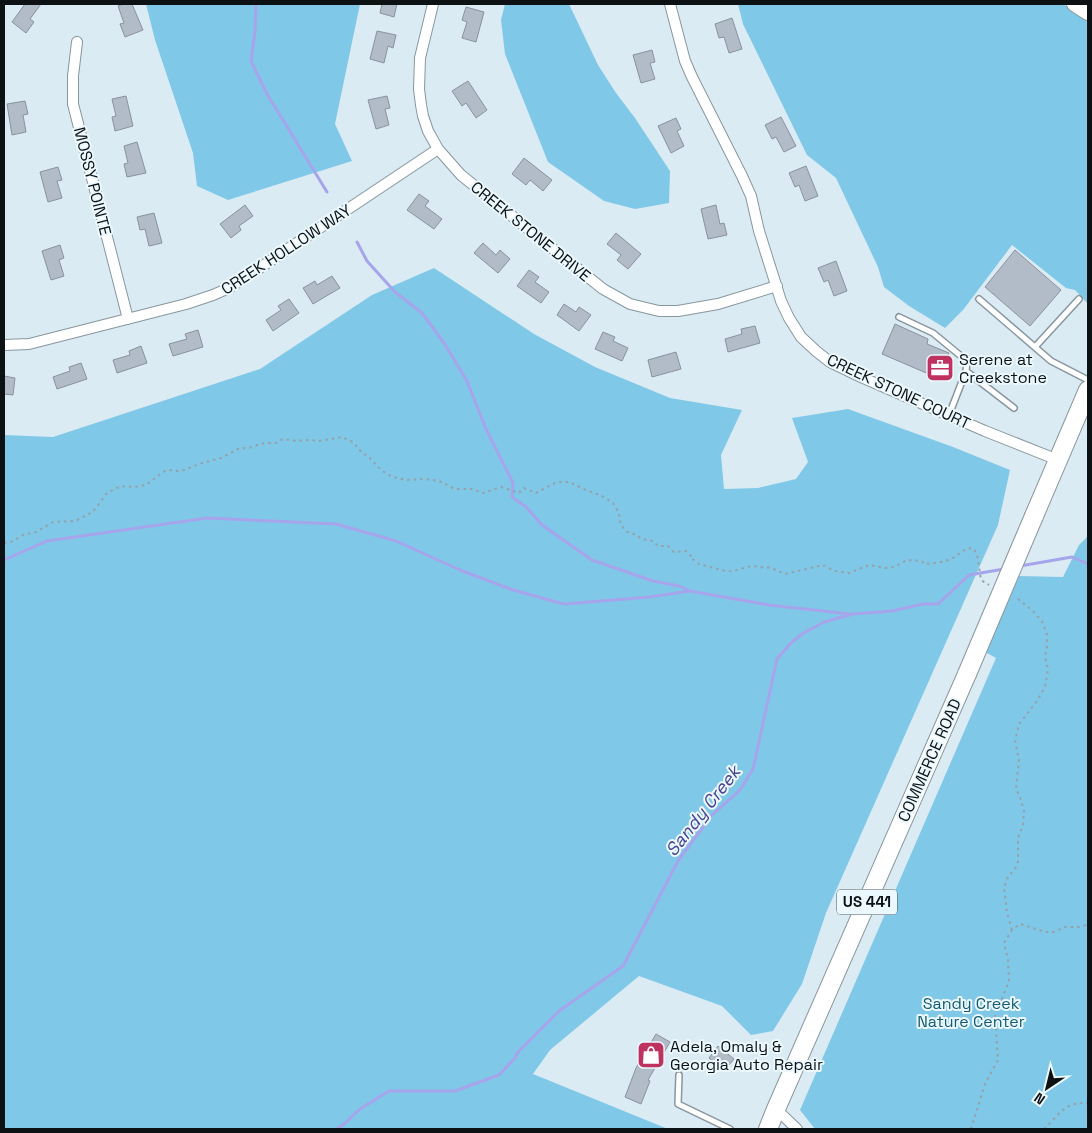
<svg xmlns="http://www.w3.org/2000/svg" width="1092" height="1133" font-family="'Space Grotesk',sans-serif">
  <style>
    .green { fill: #80c8e8 }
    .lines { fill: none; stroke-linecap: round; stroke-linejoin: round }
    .stream { stroke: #a6a5eb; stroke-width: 3 }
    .building { fill: #b2bcc8; stroke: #89929e }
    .lane-casing { stroke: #88979e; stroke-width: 8 }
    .street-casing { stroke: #88979e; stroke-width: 12 }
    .secondary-casing { stroke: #88979e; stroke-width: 16 }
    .highway-casing { stroke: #88979e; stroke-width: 20 }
    .path { stroke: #95a1a8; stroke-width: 2; stroke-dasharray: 2.5 4; stroke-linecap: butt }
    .lane { stroke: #fff; stroke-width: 5 }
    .street { stroke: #fff; stroke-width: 10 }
    .secondary { stroke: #fff; stroke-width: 14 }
    .highway { stroke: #fff; stroke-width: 18 }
    .highway-bridge-casing { stroke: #88979e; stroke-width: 20; stroke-linecap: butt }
    .highway-bridge { stroke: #fff; stroke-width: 18 }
    .labels { text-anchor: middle; stroke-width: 4; stroke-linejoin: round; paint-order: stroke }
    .shield { fill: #ebf8fe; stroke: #4f565a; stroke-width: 1 }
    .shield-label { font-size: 15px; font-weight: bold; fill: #0c1114 }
    .street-label { font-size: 16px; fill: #0c1114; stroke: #ebf8fe }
    .poi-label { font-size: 16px; fill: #0c1114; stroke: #ebf8fe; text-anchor: start }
    .park-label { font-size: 16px; fill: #145a74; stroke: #ebf8fe }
    .water-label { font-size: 18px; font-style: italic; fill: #494193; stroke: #ebf8fe }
  </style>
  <rect width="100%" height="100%" fill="#dbebf3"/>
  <path class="green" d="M146 4H360L335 124 352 161 228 200 197 186 193 153 155 40Z
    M505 4H569L598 65 616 93 635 118 670 171 669 203 635 209 604 201 548 162 505 54 501 20Z
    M738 4H1063L1088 20V304L1075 290 1066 288 1012 245 963 310 945 328 909 306 884 287 878 267 836 178 807 155 743 24Z
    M434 268 534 334 595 367 670 398 742 410 721 455 724 489 758 488 796 479 808 462 792 418 848 409 953 447 1010 470 998 525 826 913 802 984 773 1031 751 1035 722 1006 639 976 550 1050 533 1074 668 1129H4V435L53 437 260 369 372 295Z
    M1088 536V1129H815L800 1110 996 658 985 652 1019 576 1063 577 1079 545Z"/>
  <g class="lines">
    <path class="stream" d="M256 4 255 32 251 61 267 94 327 192
      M357 242 367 261 395 292 422 313 444 343 467 381 486 429 513 483 512 497 526 507 542 525 592 560 653 581 679 586 690 591 769 605 850 614
      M4 560 47 541 207 518 336 524 396 541 460 570 513 590 564 604 650 597 690 591
      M1020 566 1072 557 1088 564
      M336 1129 343 1125 360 1109 389 1091H455L499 1075 515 1058 518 1052 559 1011 623 966 678 861 711 816 740 790 753 769 777 659 790 644 802 634 824 622 853 614 892 611 923 604H938L969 575 1004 569"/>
  </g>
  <path class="building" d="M25 4H41L30 19 34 22 26 33 12 22Z
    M124 4H132L143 30 125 37 120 24 124 23 118 6Z
    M382 4H397L394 17 380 13Z
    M466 7 484 12 476 42 462 38 467 22 462 20Z
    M732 18 742 49 729 53 724 37 719 38 715 24Z
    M377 31 396 35 393 48 388 46 384 63 370 59Z
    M652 50 655 62 650 63 655 79 641 83 633 55Z
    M468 81 487 110 476 118 466 103 462 106 452 91Z
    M126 96 133 126 115 131 112 117 116 116 112 99Z
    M387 96 390 108 385 109 389 125 376 129 368 100Z
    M25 101 28 114 23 115 26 132 12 135 7 104Z
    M781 117 796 146 784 152 776 137 772 139 765 125Z
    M676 118 681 129 677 131 684 146 671 153 658 126Z
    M137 142 146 173 127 177 124 164 128 163 124 146Z
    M524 158 552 180 543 191 530 180 526 185 512 174Z
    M806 166 818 196 805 201 799 185 795 187 789 173Z
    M58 167 62 180 57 181 62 198 48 202 40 172Z
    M419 194 429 201 425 206 442 219 434 229 407 210Z
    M245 205 253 216 239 226 241 230 231 238 220 224Z
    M716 205 720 224 724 223 727 235 708 239 701 209Z
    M154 213 162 243 149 246 145 229 140 230 137 217Z
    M616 233 641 254 628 269 617 260 621 255 607 244Z
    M483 243 496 255 500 250 510 259 498 273 474 253Z
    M60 245 64 258 59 260 64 276 51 280 42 251Z
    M1015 250 1061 290 1030 326 985 287Z
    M836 261 847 291 834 296 828 280 824 282 818 268Z
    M529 270 539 277 535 282 549 292 541 303 517 286Z
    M332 276 340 288 313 304 303 288 315 281 317 285Z
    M289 299 299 313 273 331 266 320 281 310 278 306Z
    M564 304 576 312 579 307 591 315 579 331 557 315Z
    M895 324 928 339 927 344 949 353 938 378 882 354Z
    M755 326 760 343 728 352 725 339 742 334 741 329Z
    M198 330 203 347 173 356 169 344 187 339 185 334Z
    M603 332 615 337 613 341 628 348 622 361 595 349Z
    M141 346 147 363 117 373 113 360 130 355 129 351Z
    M676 352 681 369 652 377 648 360Z
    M81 363 87 379 57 389 53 377 70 371 69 367Z
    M4 376 15 378 13 395 4 394Z
    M656 1034 670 1042 648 1080 650 1081 641 1104 625 1097 636 1068Z
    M718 1046 734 1059 724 1071 709 1058Z"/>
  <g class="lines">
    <defs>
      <path id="lane" d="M979 299 1051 361 1088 380
        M899 317 933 333 967 361 966 371
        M1035 347 1079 299
        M949 415 966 371 1014 408
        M679 1075 678 1104 730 1129"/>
      <path id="street" d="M433 4 420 58 419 89 421 105 423 116 428 131 438 149 461 175 603 289 630 304 659 311H678L718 304 777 286
        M670 4 685 61 692 77 742 176 751 196 759 231 781 301 789 318 801 337 816 351 830 362 861 377 985 431 1058 460
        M77 42 73 76V104L128 319
        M4 345 29 344 186 304 213 295 229 288 246 277 438 149
        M776 1109 797 1129"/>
      <path id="secondary" d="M1074 4 1088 13"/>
      <path id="highway" d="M1034 516 1088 390
        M768 1129 776 1109 967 674"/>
    </defs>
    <use href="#lane" class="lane-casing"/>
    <use href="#street" class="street-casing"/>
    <use href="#secondary" class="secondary-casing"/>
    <use href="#highway" class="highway-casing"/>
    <path class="path" d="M4 543 11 542 23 535 36 532 53 522 75 521 91 513 96 508 106 494 116 488 125 486 134 487 146 485 163 472 168 470 179 471 184 470 202 463 221 458 238 449 253 447 257 445 265 443H276L283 439 297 441 309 440 319 441 342 437 353 442 362 453 368 456 381 470 392 477 407 480 423 479 433 480 442 482 454 489H472L483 493 501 487 519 493 524 488 536 493 555 483 561 482H569L580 487 586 490 602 496 613 503 619 513 620 521 625 531 636 535 642 539 653 541 658 546H668L674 552 686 551 692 557 691 558 699 564 725 571H733L751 566 771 568 785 574 823 565 835 571 849 573 869 565 885 568 894 567 907 560 922 561 924 564C932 563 941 563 948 560 958 557 962 548 973 548L977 554 981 580 989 585
      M1012 930 1007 913 1004 888 1008 877 1016 867 1018 861V838L1023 825 1024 811 1021 800 1016 788 1019 760 1015 741 1019 724 1037 701 1045 687 1048 670 1045 657 1047 647V635L1043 623 1033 611 1018 599 1014 597
      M971 1129 985 1084 998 1060 995 1016 1009 981 1008 959 1004 943 1012 930 1020 924 1045 932H1054L1065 927H1081L1088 924
      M1044 1129C1060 1114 1064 1102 1088 1103"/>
    <use href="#lane" class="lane"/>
    <use href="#street" class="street"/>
    <use href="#secondary" class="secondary"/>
    <use href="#highway" class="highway"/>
    <defs>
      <path id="highway-bridge" d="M967 674 1034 516"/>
    </defs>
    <use href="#highway-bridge" class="highway-bridge-casing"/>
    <use href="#highway-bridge" class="highway-bridge"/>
  </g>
  <defs>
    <symbol id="office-square" viewBox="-11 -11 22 22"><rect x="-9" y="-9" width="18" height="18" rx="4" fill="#bf315f" stroke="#ebf8fe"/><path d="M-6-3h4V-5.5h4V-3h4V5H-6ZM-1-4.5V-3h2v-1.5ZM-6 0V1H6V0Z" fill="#fff"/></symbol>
    <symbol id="shop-square" viewBox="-11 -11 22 22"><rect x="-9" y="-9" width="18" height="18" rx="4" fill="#bf315f" stroke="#ebf8fe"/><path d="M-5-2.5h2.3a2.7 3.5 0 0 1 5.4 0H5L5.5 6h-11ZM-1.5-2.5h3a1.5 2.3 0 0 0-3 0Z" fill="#fff"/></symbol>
  </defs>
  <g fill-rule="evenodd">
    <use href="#office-square" x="924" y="352" width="32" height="32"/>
    <use href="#shop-square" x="635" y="1039" width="32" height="32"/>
  </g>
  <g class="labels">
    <rect class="shield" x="837" y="889.5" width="60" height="25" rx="4"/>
    <g class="shield-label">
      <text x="867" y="907">US 441</text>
    </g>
    <g class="street-label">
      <text transform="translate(93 181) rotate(76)" y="6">MOSSY POINTE</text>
      <text transform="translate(531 231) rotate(39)" y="6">CREEK STONE DRIVE</text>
      <text transform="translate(286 249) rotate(-33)" y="6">CREEK HOLLOW WAY</text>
      <text transform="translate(899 391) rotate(25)" y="6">CREEK STONE COURT</text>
      <text transform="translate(929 760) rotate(-66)" y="6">COMMERCE ROAD</text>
    </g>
    <g class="poi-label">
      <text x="959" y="365">Serene at<tspan x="959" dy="18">Creekstone</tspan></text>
      <text x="670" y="1052">Adela, Omaly &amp;<tspan x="670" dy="18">Georgia Auto Repair</tspan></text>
    </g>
    <g class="park-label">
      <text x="971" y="1009">Sandy Creek<tspan x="971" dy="18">Nature Center</tspan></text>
    </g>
    <g class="water-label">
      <text transform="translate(703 811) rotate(-52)" y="6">Sandy Creek</text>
    </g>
  </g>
  <rect width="1092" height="1133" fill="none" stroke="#0c1114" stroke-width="10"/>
  <g transform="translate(1047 1088) rotate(215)" stroke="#ebf8fe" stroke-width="4" paint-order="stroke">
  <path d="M0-4L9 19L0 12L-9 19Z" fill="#0c1114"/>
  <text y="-8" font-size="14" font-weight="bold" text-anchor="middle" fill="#0c1114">N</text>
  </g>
</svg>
